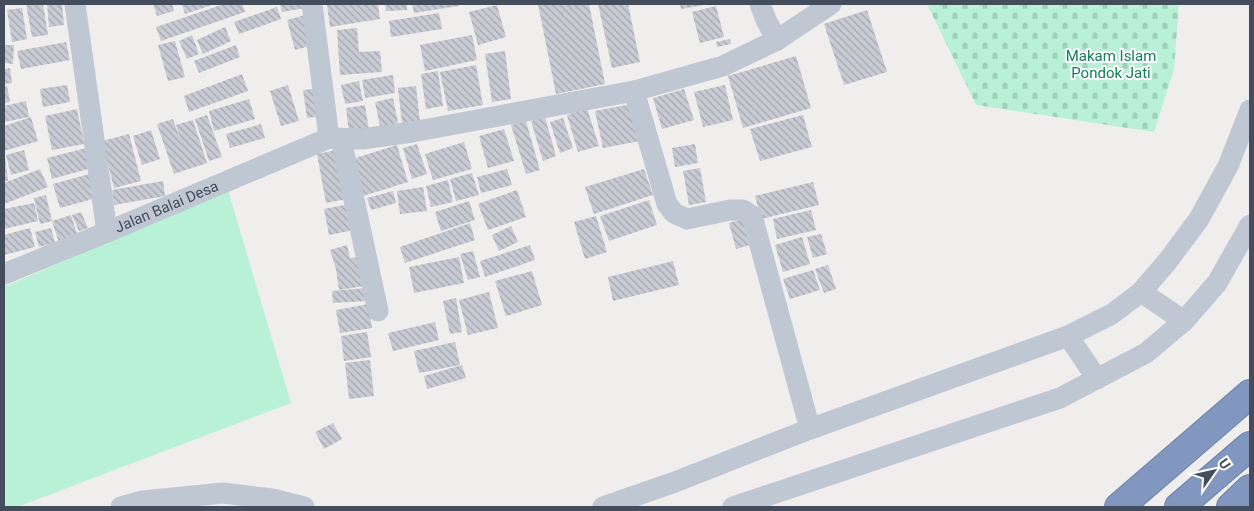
<svg xmlns="http://www.w3.org/2000/svg" width="1254" height="511" font-family="Roboto,sans-serif">
  <style>
    .cemetery { fill: url(#cemetery-stones) }
    .garden { fill: #b8f1d6 }
    .building { fill: url(#building-back-hatch) }
    .lines { fill: none; stroke-linecap: round; stroke-linejoin: round }
    .motorway-casing { stroke: #6c82ab; stroke-width: 30 }
    .minor { stroke: #bfc7d3; stroke-width: 21 }
    .motorway { stroke: #8197bf; stroke-width: 28 }
    .labels { text-anchor: middle; stroke-width: 4; stroke-linejoin: round; paint-order: stroke }
    .park-label { font-size: 15px; fill: #118058; stroke: #fff }
    .street-label { font-size: 15px; fill: #444d5b; stroke: #fff }
  </style>
  <defs>
    <pattern id="cemetery-stones" width="16" height="16" patternUnits="userSpaceOnUse" patternTransform="scale(1.25)"><rect width="16" height="16" fill="#b8f1d6"/><path d="M2 7V4a2 2 0 0 1 4 0v3zM10 15v-3a2 2 0 0 1 4 0v3z" fill="#9fd0ba"/></pattern>
    <pattern id="building-back-hatch" width="6" height="6" patternUnits="userSpaceOnUse" patternTransform="scale(1.25)"><rect width="6" height="6" fill="#c8cbd3"/><path d="M-1 5l2 2M0 0l6 6M5-1l2 2" fill="none" stroke="#a4a7ae"/></pattern>
  </defs>
  <rect width="100%" height="100%" fill="#f0eded"/>
  <path class="cemetery" d="M927 4H1179L1174 69 1154 132 976 105Z"/>
  <path class="garden" d="M228 190 291 403 17 507H4V287Z"/>
  <path class="building" d="M26 4H43L48 35 32 37Z
    M47 4H62L64 25 49 27Z
    M153 4H172L174 11 157 16Z
    M182 4H215L185 14Z
    M224 4H242L245 12 161 41 156 27Z
    M280 4H306V8L282 12Z
    M336 4H378L380 19 330 27 327 5Z
    M385 4H407V10L386 11Z
    M412 4H459V6L414 13Z
    M538 4H589L605 84 556 94Z
    M598 4H628L640 62 612 68Z
    M680 4H704V5L681 9Z
    M497 5 506 37 478 45 469 12Z
    M716 6 724 37 700 43 692 12Z
    M277 7 281 19 239 34 234 22Z
    M22 8 27 39 12 42 7 10Z
    M867 10 887 72 844 85 824 24Z
    M439 13 442 29 391 37 389 21Z
    M309 14 317 44 295 50 287 20Z
    M225 27 231 41 203 54 197 40Z
    M357 28 359 52 380 51 382 72 340 75 337 30Z
    M192 35 199 54 187 59 179 41Z
    M472 35 477 60 425 71 420 45Z
    M730 39 731 44 717 47 716 42Z
    M175 41 185 77 168 81 158 45Z
    M66 42 70 60 21 69 17 51Z
    M4 45H14L13 64 4 63Z
    M236 45 240 57 199 73 194 61Z
    M505 51 511 99 492 102 485 54Z
    M796 56 811 108 743 128 728 76Z
    M476 65 483 105 448 111 440 72Z
    M10 68 12 83 4 84V69Z
    M438 71 443 106 426 109 421 74Z
    M242 74 248 91 189 112 184 96Z
    M393 75 395 93 365 98 362 80Z
    M359 81 363 101 345 104 341 85Z
    M67 85 70 102 43 107 40 89Z
    M288 85 299 121 281 126 270 91Z
    M725 85 733 120 703 127 694 92Z
    M7 86 10 102 4 103V87Z
    M416 86 420 122 402 124 398 88Z
    M319 88 323 116 307 118 303 90Z
    M684 89 694 120 662 129 653 98Z
    M393 98 398 123 380 127 375 102Z
    M249 99 255 119 214 131 209 111Z
    M26 101 29 117 4 122V106Z
    M632 104 640 141 603 148 595 111Z
    M365 105 369 130 349 132 346 108Z
    M587 108 599 146 578 152 567 115Z
    M77 109 84 144 52 150 45 116Z
    M207 115 222 157 209 161 195 119Z
    M803 115 812 147 760 161 750 129Z
    M31 117 38 141 4 151V126Z
    M545 117 556 156 543 161 531 121Z
    M563 118 573 148 560 153 550 122Z
    M173 119 182 145 176 125 193 120 207 163 174 174 157 124Z
    M526 121 540 170 526 174 511 125Z
    M261 124 265 138 230 148 226 134Z
    M504 129 514 161 488 168 479 136Z
    M151 130 160 159 142 165 133 136Z
    M129 134 141 181 114 188 102 141Z
    M464 142 472 169 433 180 425 154Z
    M417 144 427 174 412 179 403 148Z
    M695 144 698 163 675 167 672 148Z
    M397 145 408 182 360 197 349 160Z
    M90 147 95 167 52 179 47 158Z
    M24 150 29 170 11 175 6 155Z
    M337 150 347 199 326 203 317 154Z
    M4 155H5L8 181H4Z
    M700 168 706 202 689 205 683 171Z
    M40 169 48 187 4 204V183Z
    M507 169 512 185 481 193 477 177Z
    M644 169 653 195 594 214 585 187Z
    M93 173 100 197 60 208 53 184Z
    M472 173 479 195 456 201 450 179Z
    M448 180 453 202 431 207 426 186Z
    M163 181 165 196 114 205 112 190Z
    M813 182 819 205 761 219 755 196Z
    M423 187 427 211 400 214 397 191Z
    M517 190 526 217 488 230 478 204Z
    M393 191 396 203 371 210 367 198Z
    M46 195 52 221 40 224 34 198Z
    M649 200 657 225 609 241 600 216Z
    M469 201 475 220 441 231 435 212Z
    M34 203 38 221 4 229V209Z
    M349 204 354 230 329 235 324 209Z
    M811 210 816 230 777 239 773 219Z
    M81 212 88 228 79 231 72 215Z
    M71 215 78 237 59 243 52 221Z
    M596 216 607 252 585 259 574 222Z
    M742 219 750 245 736 249 729 223Z
    M470 223 475 240 405 263 400 247Z
    M511 226 518 242 499 251 492 235Z
    M30 228 35 247 4 255V235Z
    M51 228 55 243 39 247 35 232Z
    M821 234 827 254 813 258 807 237Z
    M802 237 810 264 783 272 775 245Z
    M347 245 350 258 365 256 370 285 339 290 336 269 330 250Z
    M530 245 535 260 485 277 480 261Z
    M473 251 480 277 468 280 460 254Z
    M459 257 464 283 414 293 409 267Z
    M673 261 679 285 613 301 608 277Z
    M828 265 836 289 824 293 815 269Z
    M813 270 820 290 790 299 783 279Z
    M532 271 542 305 506 316 495 281Z
    M365 288 366 301 333 303 332 291Z
    M489 292 498 328 468 335 459 300Z
    M456 298 462 332 450 334 443 301Z
    M368 304 372 328 340 333 336 310Z
    M435 322 439 340 393 351 388 333Z
    M367 332 371 357 344 361 341 336Z
    M455 342 460 365 419 373 414 351Z
    M370 360 374 396 349 399 345 363Z
    M462 365 466 378 427 389 424 376Z
    M333 423 342 439 324 449 315 432Z"/>
  <g class="lines">
    <defs>
      <path id="motorway" d="M1119 507 1250 394
        M1179 507 1250 446
        M1231 507 1250 489"/>
    </defs>
    <use href="#motorway" class="motorway-casing"/>
    <g class="minor">
      <path d="M75 4 107 232"/>
      <path d="M312 4 329 138"/>
      <path d="M760 4 766 20 777 40"/>
      <path d="M634 91 667 204 674 213 687 219 730 210H743L752 216 810 429"/>
      <path d="M341 139 378 311"/>
      <path id="s1" d="M4 274 107 232 329 138 362 139 412 132 634 91 723 66 777 40 831 4"/>
      <path d="M1141 292 1184 321"/>
      <path d="M1068 336 1097 379"/>
      <path d="M121 507 143 501 223 493 272 499 304 507"/>
      <path d="M603 507 675 482 810 429 1068 336 1112 314 1141 292 1167 262 1199 219 1228 166 1250 110"/>
      <path d="M733 507 1060 398 1146 353 1184 321 1217 283 1250 225"/>
    </g>
    <use href="#motorway" class="motorway"/>
  </g>
  <g class="labels">
    <g class="park-label">
      <text x="1111" y="61">Makam Islam<tspan x="1111" dy="17">Pondok Jati</tspan></text>
    </g>
    <g class="street-label">
      <text dy="5" stroke="none"><textPath href="#s1" startOffset="176">Jalan Balai Desa</textPath></text>
    </g>
  </g>
  <rect width="1254" height="511" fill="none" stroke="#444d5b" stroke-width="10"/>
  <g transform="translate(1214 471) rotate(56)" stroke="#ffffff" stroke-width="4" paint-order="stroke">
  <path d="M0-4L9 19L0 12L-9 19Z" fill="#444d5b"/>
  <text y="-8" font-size="14" font-weight="bold" text-anchor="middle" fill="#444d5b">U</text>
  </g>
</svg>
